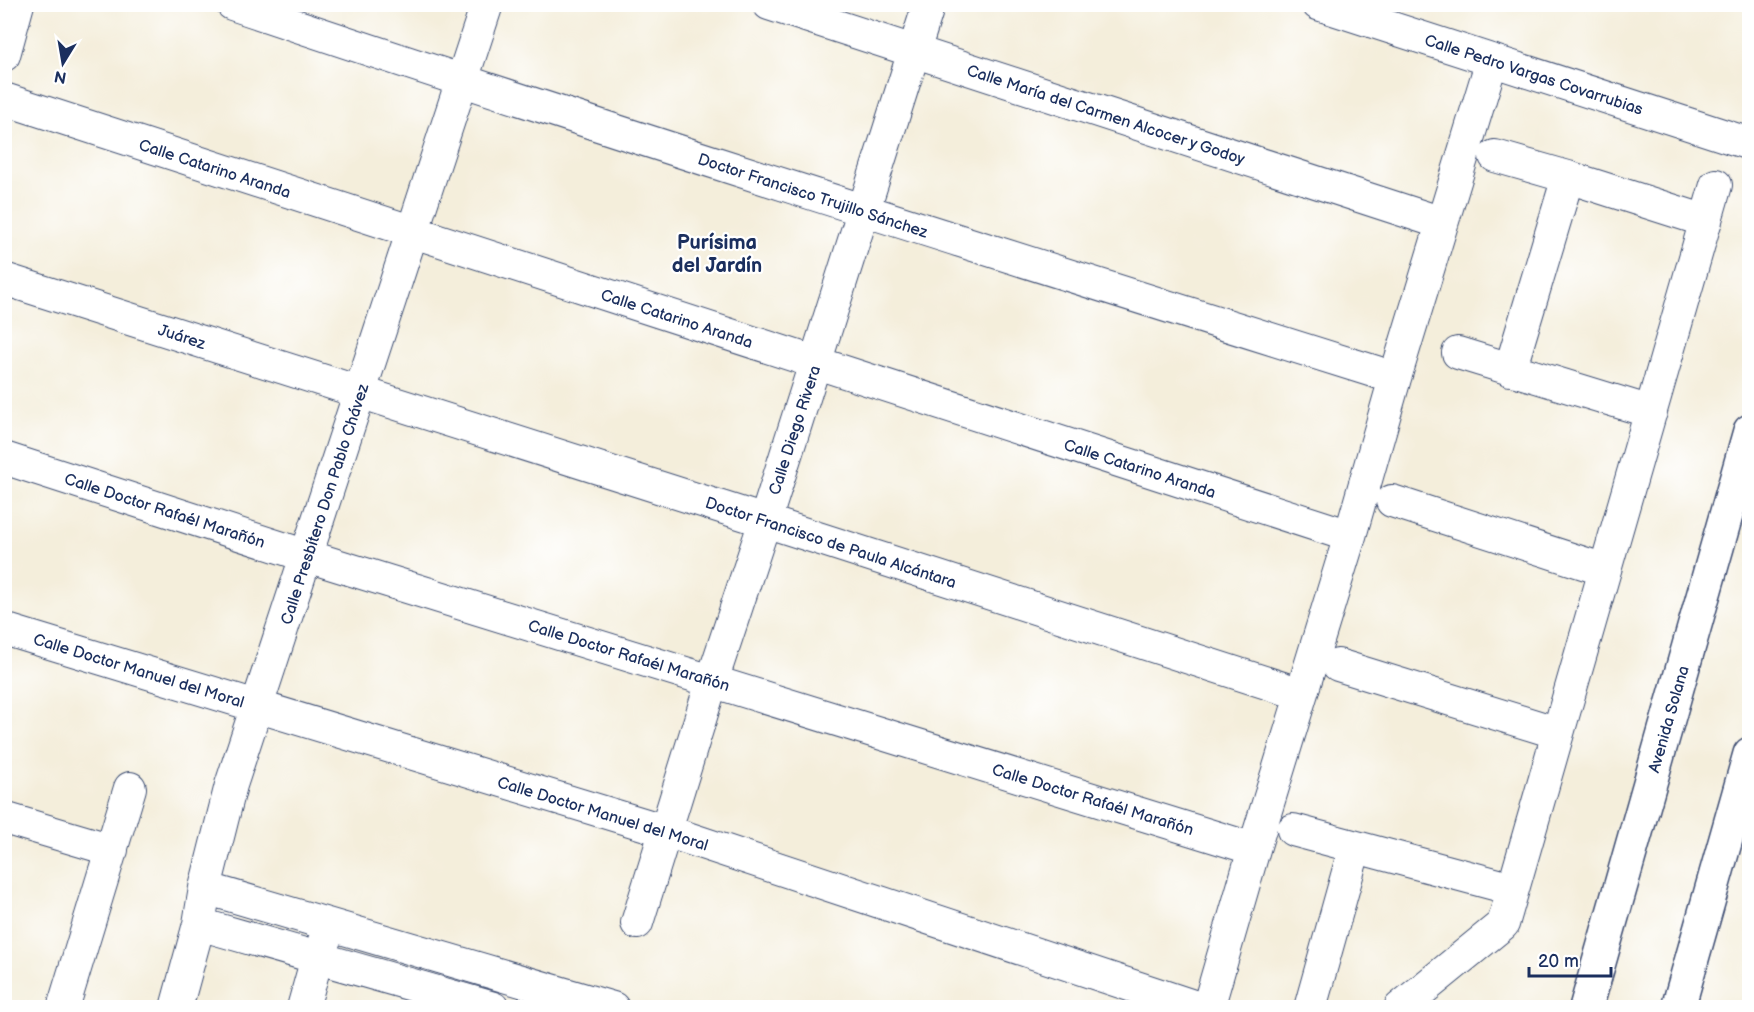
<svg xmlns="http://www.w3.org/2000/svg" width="1754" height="1012" font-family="'Balsamiq Sans',sans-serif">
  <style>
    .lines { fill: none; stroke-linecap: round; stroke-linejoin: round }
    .minor-casing { stroke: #3c4c71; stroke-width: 34 }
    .tertiary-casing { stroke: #3c4c71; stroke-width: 36 }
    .minor { stroke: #fff; stroke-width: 32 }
    .tertiary { stroke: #fff; stroke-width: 33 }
    .labels { text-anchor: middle; stroke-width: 4.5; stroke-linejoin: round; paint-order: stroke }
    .street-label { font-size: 16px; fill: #1b2f5e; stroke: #fff }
    .quarter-label { font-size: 20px; font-weight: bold; fill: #1b2f5e; stroke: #fff }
  </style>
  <rect width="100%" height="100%" fill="#fff"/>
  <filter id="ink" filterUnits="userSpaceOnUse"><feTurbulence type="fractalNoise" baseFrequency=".0167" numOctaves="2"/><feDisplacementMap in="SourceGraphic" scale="12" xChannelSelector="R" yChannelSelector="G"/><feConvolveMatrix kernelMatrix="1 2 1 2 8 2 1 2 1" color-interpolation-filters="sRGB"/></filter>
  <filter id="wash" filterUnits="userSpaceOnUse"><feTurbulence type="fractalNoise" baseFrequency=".008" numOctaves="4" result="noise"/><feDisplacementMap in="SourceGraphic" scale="24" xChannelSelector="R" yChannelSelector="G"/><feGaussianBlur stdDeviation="1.35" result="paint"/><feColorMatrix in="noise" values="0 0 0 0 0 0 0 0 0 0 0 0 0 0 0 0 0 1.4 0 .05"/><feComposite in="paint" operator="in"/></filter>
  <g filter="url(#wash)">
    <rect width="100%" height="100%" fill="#f4eedb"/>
  </g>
  <g filter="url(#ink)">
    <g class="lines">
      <defs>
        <path id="minor" d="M232 4C618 134 1007 256 1395 378
          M769 4 1442 223
          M1318 4 1750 144
          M4 55 18 4
          M4 99 1350 536
          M1495 156 1568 177 1706 221
          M4 279 765 521 1301 694
          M1458 353 1651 412
          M1510 370 1568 177
          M4 458 307 556 1254 849
          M1392 501 1605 570
          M4 629 666 831 1199 1008
          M1338 665 1558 733
          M4 818 112 850
          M1293 830 1513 889
          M205 888 613 1008
          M637 923 712 681 765 521 929 4
          M199 924 493 1008
          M63 1008 130 788
          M176 1008 199 924 205 888 231 785 487 4
          M303 1008 317 958 325 939
          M1208 1008 1254 849 1350 536 1395 378 1492 60
          M1310 1008 1355 847
          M1400 1008 1503 924 1716 185"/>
        <path id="tertiary" d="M1586 1008 1750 431
          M1678 1008 1750 754"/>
      </defs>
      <use href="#minor" class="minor-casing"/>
      <use href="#tertiary" class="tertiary-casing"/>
      <use href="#minor" class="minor"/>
      <use href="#tertiary" class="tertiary"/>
    </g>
  </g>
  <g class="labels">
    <g class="street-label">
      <text transform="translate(1534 74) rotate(18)" y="6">Calle Pedro Vargas Covarrubias</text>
      <text transform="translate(1106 114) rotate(18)" y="6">Calle María del Carmen Alcocer y Godoy</text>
      <text transform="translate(215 168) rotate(18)" y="6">Calle Catarino Aranda</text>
      <text transform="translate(813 195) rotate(18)" y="6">Doctor Francisco Trujillo Sánchez</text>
      <text transform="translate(677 318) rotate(18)" y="6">Calle Catarino Aranda</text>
      <text transform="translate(182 336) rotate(18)" y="6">Juárez</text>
      <text transform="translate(794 430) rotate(-72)" y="6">Calle Diego Rivera</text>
      <text transform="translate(1140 468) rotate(18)" y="6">Calle Catarino Aranda</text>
      <text transform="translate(324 504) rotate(-72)" y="6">Calle Presbítero Don Pablo Chávez</text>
      <text transform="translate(165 510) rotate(18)" y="6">Calle Doctor Rafaél Marañón</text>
      <text transform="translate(831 542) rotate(18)" y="6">Doctor Francisco de Paula Alcántara</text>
      <text transform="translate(629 655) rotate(17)" y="6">Calle Doctor Rafaél Marañón</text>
      <text transform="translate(139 670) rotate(17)" y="6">Calle Doctor Manuel del Moral</text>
      <text transform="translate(1668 719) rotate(-74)" y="6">Avenida Solana</text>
      <text transform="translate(1093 799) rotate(17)" y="6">Calle Doctor Rafaél Marañón</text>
      <text transform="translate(603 813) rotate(17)" y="6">Calle Doctor Manuel del Moral</text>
    </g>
    <g class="quarter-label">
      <text x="717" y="249">Purísima<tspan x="717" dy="23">del Jardín</tspan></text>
    </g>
  </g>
  <rect width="1754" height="1012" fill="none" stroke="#fff" stroke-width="24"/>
  <g transform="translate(63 63) rotate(191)" stroke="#ffffff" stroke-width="4.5" paint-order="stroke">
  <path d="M0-4.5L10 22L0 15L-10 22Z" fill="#1b2f5e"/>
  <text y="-9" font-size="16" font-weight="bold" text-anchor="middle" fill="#1b2f5e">N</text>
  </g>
  <path d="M1529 967v9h82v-9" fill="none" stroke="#1b2f5e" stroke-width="3"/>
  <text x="1538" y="967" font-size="18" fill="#1b2f5e" stroke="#ffffff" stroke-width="4.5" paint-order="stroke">20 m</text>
</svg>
